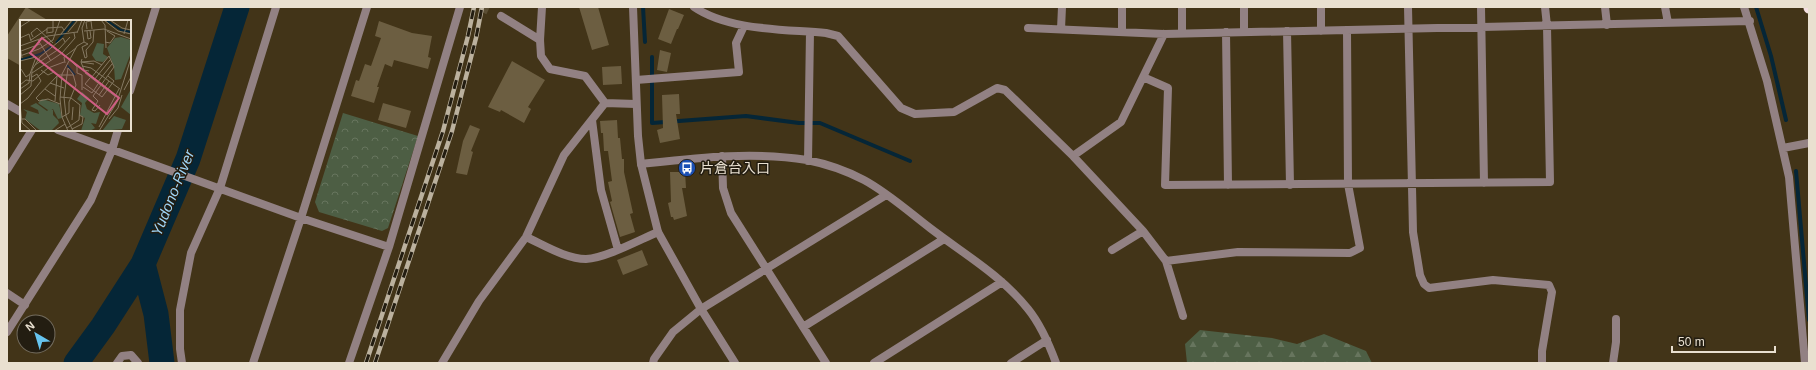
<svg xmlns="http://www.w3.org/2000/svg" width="1816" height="370" font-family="Helvetica,'Noto Sans JP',sans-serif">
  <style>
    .forest { fill: url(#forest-firs) }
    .park { fill: url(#park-crowns) }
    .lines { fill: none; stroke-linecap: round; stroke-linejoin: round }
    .stream { stroke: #052637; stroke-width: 4 }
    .river { stroke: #052637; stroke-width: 25 }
    .building { fill: #6c5e41 }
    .minor-tunnel { stroke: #5b4e34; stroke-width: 8; stroke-dasharray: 8 4; stroke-linecap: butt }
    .minor { stroke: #928183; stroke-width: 8 }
    .tertiary { stroke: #928183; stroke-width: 8 }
    .trunk { stroke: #f4e0e2; stroke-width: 11 }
    .rail-casing { stroke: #bbb19e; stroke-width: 4.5 }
    .rail { stroke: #231d11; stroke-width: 3; stroke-dasharray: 9; stroke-linecap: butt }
    .labels { text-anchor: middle; stroke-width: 3; stroke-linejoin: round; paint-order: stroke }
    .poi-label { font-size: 14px; fill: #e9e0d0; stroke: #231d11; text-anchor: start }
    .water-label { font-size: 15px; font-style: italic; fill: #9ed4f6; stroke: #231d11 }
    .inset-river { fill: none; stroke: #052637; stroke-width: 2 }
    .inset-road { fill: none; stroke: #857962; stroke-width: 1 }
    .view { fill: #d05e84; fill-opacity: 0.15; stroke: #d05e84; stroke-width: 2 }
    .inset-edge { fill: none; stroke: #e9e0d0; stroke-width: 2 }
  </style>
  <defs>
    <pattern id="forest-firs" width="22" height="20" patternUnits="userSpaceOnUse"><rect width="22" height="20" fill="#4d5e44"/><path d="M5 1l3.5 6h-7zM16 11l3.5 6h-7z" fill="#67755e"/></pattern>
    <pattern id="park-crowns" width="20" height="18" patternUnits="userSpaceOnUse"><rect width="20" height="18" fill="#4d5e44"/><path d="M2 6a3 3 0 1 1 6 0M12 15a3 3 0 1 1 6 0" fill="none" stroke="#67755e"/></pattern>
  </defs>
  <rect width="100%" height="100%" fill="#423418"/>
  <path class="forest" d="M1200 330 1272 338 1297 344 1324 334 1366 351 1372 363H1187L1185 344Z"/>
  <path class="park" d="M343 113 418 136 388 228 382 231 319 212 315 202Z"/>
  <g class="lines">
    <path class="stream" d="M643 7 645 42
      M1756 7 1771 56 1786 120
      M652 57V123L746 116 799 123H820L910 161
      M1796 171 1809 320"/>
    <path class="river" d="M143 264 156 314 162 363
      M76 363 103 326 143 264 188 159 237 7"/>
  </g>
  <path class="building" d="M26 7 49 21H21V66L7 58V36Z
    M579 7H598L609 45 592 50Z
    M669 9 684 15 678 29H677L671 44 658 39Z
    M379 21 412 33 432 36 428 57 431 58 428 69 394 60 392 67 385 64 377 87H379L374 103 351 96 356 80 359 81 365 64 371 66 381 38 375 36Z
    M660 50 671 53 667 72 657 70Z
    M512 61 545 80 528 107 531 109 524 123 501 110 500 112 488 107Z
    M621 66 622 84 603 85 602 67Z
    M679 94 680 114H676L680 139 660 143 657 130 663 128 662 95Z
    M383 103 411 111 406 128 378 120Z
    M617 120 618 138H620L622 159H624V172L633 213 630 214 635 232 620 237 610 202 612 201 608 182 612 181 608 151H604L603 133H601L600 121Z
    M470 125 480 129 471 151 473 152 467 175 456 173 463 141Z
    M670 172H685L686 188H682L687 216 674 220 673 217H671L668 203 671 202Z
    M642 250 648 265 623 275 617 260Z"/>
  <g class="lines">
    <path class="minor-tunnel" d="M481 7 491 12"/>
    <path class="minor" d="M542 7 540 40 541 56 550 69 585 76 605 103
      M694 7C729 31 785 29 826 33L838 36 901 108 915 114 954 112 997 88 1005 90 1073 156 1143 231 1166 261 1183 316
      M1321 7V31
      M1408 7 1413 232 1420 275 1424 284 1429 288 1493 280 1549 285 1552 292 1542 351V363
      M1481 7 1484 183
      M1605 7 1607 25
      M1665 7 1668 23
      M1744 7 1767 81 1789 177 1805 363
      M501 16 540 40
      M1028 28 1164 34 1750 21
      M1061 29 1062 7
      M1287 31 1290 185
      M1122 32V7
      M1182 32V7
      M1226 32 1228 185
      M1244 32V7
      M1164 34 1143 77 1168 88 1165 185 1550 182 1547 26 1545 7
      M636 80 739 72 736 43 744 26
      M130 91 156 7
      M605 103 636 104
      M7 104 21 112
      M592 120 601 190 618 250
      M58 130 301 218 389 247
      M1783 148 1809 143
      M722 156 723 188 731 213 826 363
      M1073 156 1121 122 1143 77
      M808 161 810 32
      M641 164C696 158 752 151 807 160 827 164 847 171 864 180 888 193 909 212 930 228 964 254 1002 276 1028 309 1041 325 1049 344 1056 363
      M7 170 32 130
      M526 237C544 245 566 259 586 259 606 258 639 240 658 232
      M1112 250 1143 231
      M1166 261 1238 252 1350 253 1360 248 1348 184 1347 30
      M7 293 25 305
      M803 327 944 239
      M7 332 91 200 112 150 118 130
      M117 363 122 356 131 355 138 363
      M182 363 180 349V310L191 253 220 188 276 7
      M253 363 301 218 367 7
      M349 363 389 247 460 7
      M442 363 479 301 526 237 564 155 605 103
      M653 363 654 359 673 332 701 309 886 195
      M874 363 1002 282
      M1011 363 1047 340
      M1613 363 1616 342V319"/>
    <path class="tertiary" d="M633 7 638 136 641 164 658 232 701 309 735 363"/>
    <path class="trunk" d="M1809 7V8"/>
    <defs>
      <path id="rail" d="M366 363 443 131 468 36 474 7
        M375 363 452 131 476 38 482 7"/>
    </defs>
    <use href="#rail" class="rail-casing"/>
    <use href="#rail" class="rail"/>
  </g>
  <defs>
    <symbol id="bus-disc" viewBox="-11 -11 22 22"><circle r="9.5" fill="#1a4fb4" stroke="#231d11"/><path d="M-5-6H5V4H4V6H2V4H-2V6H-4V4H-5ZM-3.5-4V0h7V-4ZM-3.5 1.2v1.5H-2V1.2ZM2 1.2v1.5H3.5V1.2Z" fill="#fff"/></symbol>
  </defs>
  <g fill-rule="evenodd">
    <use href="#bus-disc" x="677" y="158" width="20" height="20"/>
  </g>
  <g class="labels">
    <g class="poi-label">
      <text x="700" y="173">片倉台入口</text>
    </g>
    <g class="water-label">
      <text transform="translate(173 193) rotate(-68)" y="5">Yudono-River</text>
    </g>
  </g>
  <g transform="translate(20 20)">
    <rect width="111" height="111" fill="#423418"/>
    <path d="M101 17 111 20V33L101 59 95 60 94 47 87 28 95 18ZM111 69V95L101 87ZM62 72 69 78 65 83 67 89 74 93 80 92 76 104 71 103 75 108 70 111H61L65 98 60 95 62 83 57 79ZM16 83 27 91 30 88 33 90V95L38 100 39 103 31 111H21L5 99 7 92 3 89 19 94 18 90 10 86ZM94 96 106 100 102 109 82 111Z" fill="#4d5e44"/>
    <path d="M77 23 84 24 83 34 88 37 83 42 76 41 72 35ZM22 79 39 84 42 98 38 99 33 89 28 90 18 83Z" fill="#4d5e44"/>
    <path class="inset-river" d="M86 0 101 10 111 12M36 23 55 0M0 40 20 34 32 26M47 45 55 55"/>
    <path class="inset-road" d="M81 0 85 5 86 28M84 0 98 11 111 14M90 0 102 8 111 10M0 7 11 0M67 9 66 2 71 1 72 9M64 11 84 9 111 19M67 11 68 19 71 18 70 11M27 12V8L42 7 44 10M48 12 58 0M26 13 33 12V0M57 13 62 0M41 14 52 0M104 14 108 0M13 17 11 13 17 8 33 23M0 18 9 14 11 21M11 20 27 9M18 20 31 41M64 22 68 24 62 27 65 38 67 37 66 30 73 22 74 10M85 22 90 23 95 16 87 11M0 26 2 38M0 26 28 16 57 12M1 31 20 24M0 36 19 29 33 20 40 0M49 39 57 47V53L62 55V70M62 39 61 42 74 41 82 45M0 41 16 37 10 54 6 57 1 49M45 43 44 37 56 28M15 45 39 29 50 17M62 46 71 48 100 69M48 48 44 77 46 96 53 111M21 50 28 55 34 52M69 51 64 50 61 42 74 44M12 53 42 33 55 18 54 13M65 53 96 77M70 58 65 64 82 77 94 61 88 56M71 58 89 36 94 47 73 76 78 81 72 90 75 91 80 85M74 60 90 40M30 63 44 68M77 63 92 44M0 65 6 60 13 61 28 48 44 42M63 67 72 73 78 64M0 69 9 63 10 54M25 69 35 76M104 70 111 57M0 75 11 66 12 50 20 37 43 18 45 22M79 75 89 61M40 77 51 78 60 85 59 100 47 108M35 81 37 56M0 84 8 78 21 61 17 54 12 57M0 84 2 103 11 111M40 84 28 79 19 81 16 78 38 55H53M42 97 49 93V82L56 65 53 54 48 48M1 99H5L17 111M89 99 98 88 102 75M52 100 53 87M79 107 99 69M52 109 62 104 63 97 59 95M34 111 45 104M48 111 42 97 40 79 42 54 57 26 64 22 62 8 65 0M79 111 97 82 111 38"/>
    <path class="view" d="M22 18 99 78 87 94 10 33Z"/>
    <rect width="111" height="111" class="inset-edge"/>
  </g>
  <rect width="1816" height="370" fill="none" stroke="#e9e0d0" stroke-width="16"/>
  <g transform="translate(36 334) rotate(322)"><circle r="19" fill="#231d11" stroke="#726b5d"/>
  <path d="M0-3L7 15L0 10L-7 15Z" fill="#66c4ef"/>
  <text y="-6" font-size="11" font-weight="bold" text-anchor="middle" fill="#e9e0d0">N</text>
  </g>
  <path d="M1672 346v6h103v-6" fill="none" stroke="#e9e0d0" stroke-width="2"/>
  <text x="1678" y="346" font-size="12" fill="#e9e0d0" stroke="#231d11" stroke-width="3" paint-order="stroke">50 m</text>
</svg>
